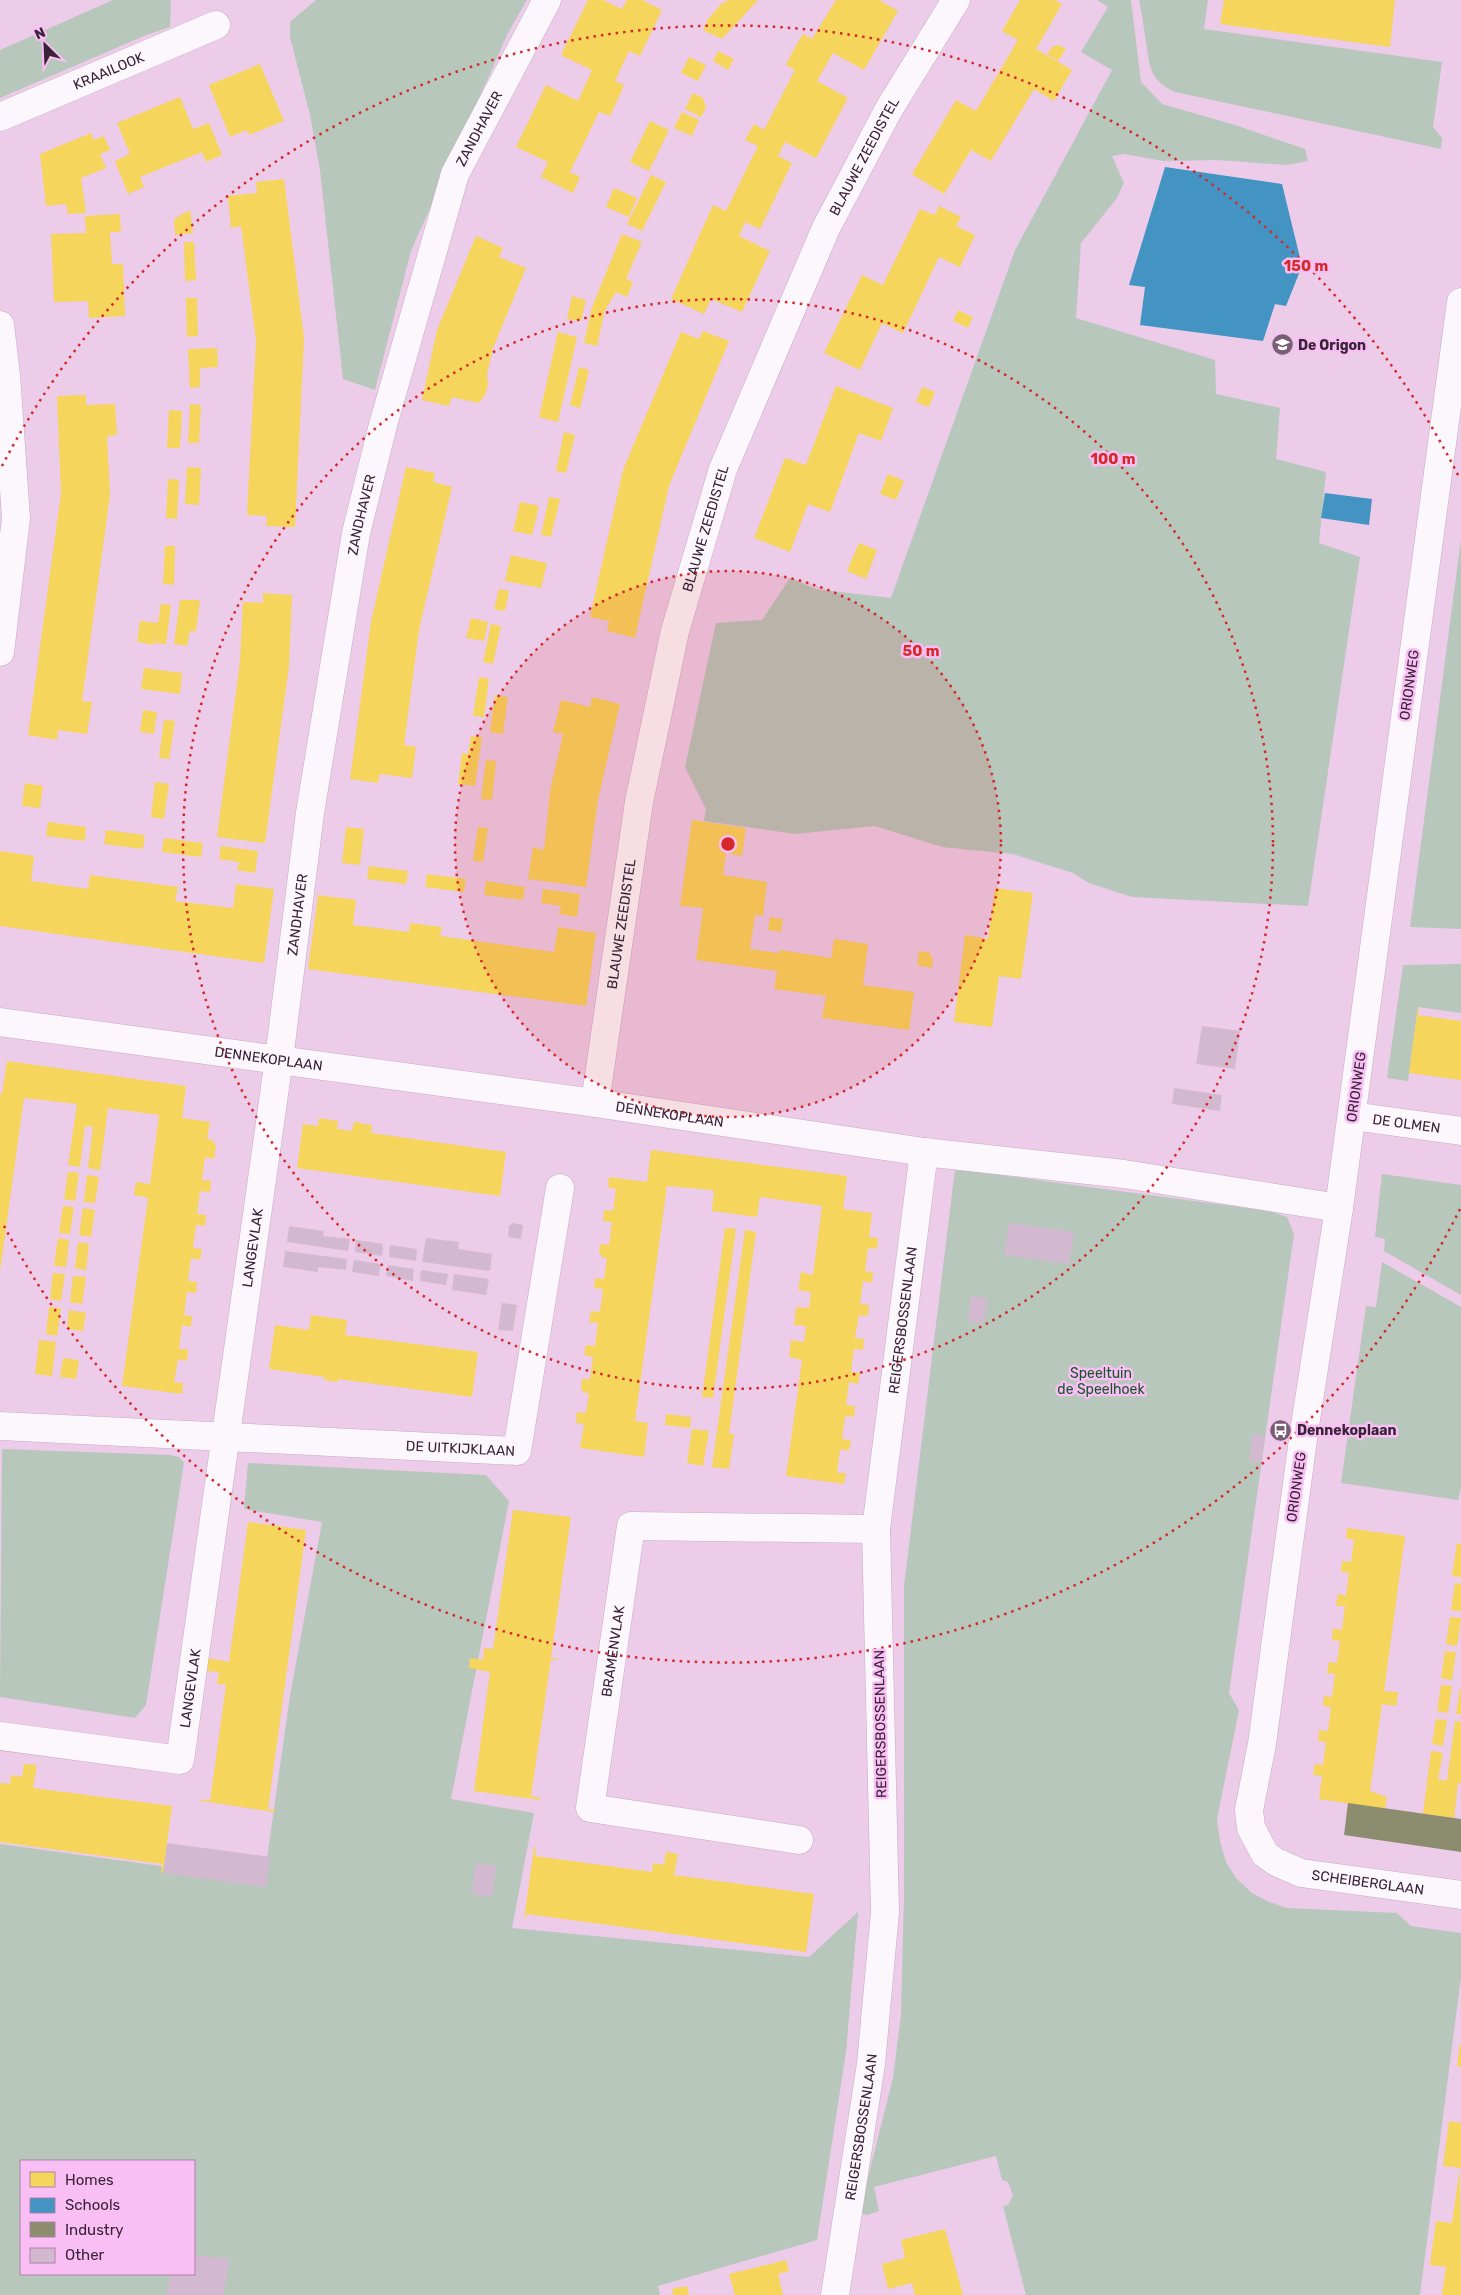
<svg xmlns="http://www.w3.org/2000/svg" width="1461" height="2295" font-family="Rubik,sans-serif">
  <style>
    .green { fill: #b7c7bb; fill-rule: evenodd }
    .homes { fill: #f6d55c }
    .schools { fill: #4393c3 }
    .industry { fill: #8c8c6e }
    .building { fill: #d3b9d0 }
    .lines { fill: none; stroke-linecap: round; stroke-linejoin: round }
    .street-casing { stroke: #c5acc3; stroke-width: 29 }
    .secondary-casing { stroke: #c5acc3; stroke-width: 29 }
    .street { stroke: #fcf7fc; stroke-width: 28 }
    .secondary { stroke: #fcf7fc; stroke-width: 28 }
    .ring { fill: none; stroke: #d62828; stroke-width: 2.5; stroke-dasharray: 2.5 5 }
    .labels { text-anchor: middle; stroke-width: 5; stroke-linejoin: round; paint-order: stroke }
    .street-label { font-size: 14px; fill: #392337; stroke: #f9bff4 }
    .poi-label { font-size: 14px; font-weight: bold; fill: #392337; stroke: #f9bff4; text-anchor: start }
    .park-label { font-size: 14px; fill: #155528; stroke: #f9bff4 }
    .centre { fill: #d62828; stroke: #f9bff4; stroke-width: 2.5 }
    .ring-label { font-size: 15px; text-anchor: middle; font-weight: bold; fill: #d62828; stroke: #f9bff4; stroke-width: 5; stroke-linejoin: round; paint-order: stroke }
  </style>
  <rect width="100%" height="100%" fill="#eccce9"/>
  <path class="green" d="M113 0H171L170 27 144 36 0 98V50Z
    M316 0H527L508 33 411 251 375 390 343 379 320 170 310 115 290 37V22Z
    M1097 0H1131L1141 82 1162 104 1235 125 1305 149 1308 161 1286 165 1217 160 1163 161 1124 154 1112 156 1124 183 1117 198 1081 243 1076 318 1215 360 1216 394 1280 408 1276 459 1326 472 1319 543 1360 557 1308 906 1132 897 1089 883 1073 873 1013 854 942 847 875 826 795 834 704 821 706 809 685 767 716 623 762 620 790 578 816 589 891 598 1015 250 1112 70 1081 52 1108 7Z
    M1139 0H1208L1204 29 1442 62 1433 127 1442 138 1441 149 1175 92C1149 80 1150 67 1146 42 1144 28 1142 14 1139 0Z
    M1461 539V929L1410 927Z
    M1461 964V1013L1418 1007 1408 1081 1387 1078 1403 965Z
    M955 1169 1269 1211 1287 1217 1294 1234 1229 1693 1239 1710 1217 1819 1220 1841 1226 1862 1236 1878 1252 1893 1269 1902 1287 1908 1397 1913 1411 1926 1461 1933V1977L1420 2295H1026L1003 2206 1008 2205 1013 2195 1008 2182 1002 2180 996 2156 874 2187 879 2211 867 2215 859 2213 893 2078 901 2015 904 1896V1586Z
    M1382 1174 1461 1185V1295L1384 1251 1385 1239 1375 1237Z
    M1382 1262 1461 1307V1488L1458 1500 1341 1483 1366 1306 1376 1307Z
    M2 1449 170 1455 179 1457 184 1463 146 1705 135 1718 0 1697Z
    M248 1463 486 1475 509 1501 451 1799 534 1813 512 1928 809 1957 858 1912 846 2052 817 2240 658 2286 660 2295H0V1844L264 1880 290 1696 322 1522 244 1509ZM21 2161H194V2274H21Z"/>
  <path class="homes" d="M588 0H603L622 9 627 0H642L662 10 640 56 629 51 615 81 624 85 617 101 610 116 599 112 570 172 580 177 573 193 541 177 548 162 516 147 546 85 578 101 592 70 561 55Z
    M729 0H758L722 39 703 30 708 19 721 4Z
    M836 0H879L898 11 864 70 833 53 817 81 848 98 816 158 785 142 778 156 792 163 760 229 745 222 739 236 770 251 742 312 711 299 704 314 671 299 713 205 726 211 758 146 745 140 754 124 764 130 795 70 786 65 794 49 803 34 812 39Z
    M1020 0H1055L1062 4 1036 49 1072 70 1054 101 1034 89 991 161 971 150 944 194 912 174 956 100 976 111 1018 40 1002 31Z
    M1224 0H1395L1390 47 1220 24Z
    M1059 45 1066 49 1058 61 1047 54 1052 47Z
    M718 51 734 59 728 70 713 61Z
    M689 57 706 65 698 81 681 73Z
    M260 64 284 121 249 135 247 130 230 137 209 85Z
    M693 93 703 98 706 108 701 117 685 109Z
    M180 97 193 129 209 123 222 155 206 162 202 152 140 177 144 187 128 194 115 161 130 154 117 123Z
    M682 112 699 120 692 136 674 128Z
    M650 121 669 130 649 171 630 162Z
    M91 133 94 140 104 136 110 150 100 154 106 168 81 178 86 213 68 214 66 204 46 206 40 154Z
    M651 175 666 182 642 231 627 224Z
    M284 179 304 338 295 527 266 526 267 516 247 515 256 340 241 226 231 228 228 196 257 193 256 182Z
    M614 188 637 198 629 217 606 207Z
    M939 206 961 217 956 226 975 235 960 267 939 257 903 333 882 323 860 370 824 353 862 275 883 285 920 209 935 215Z
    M190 210 193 233 175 235 174 219Z
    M120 214 121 232H110L112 264H123L125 316 89 318 88 301 54 302 51 234 86 233 85 216Z
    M622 234 642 242 626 279 633 282 627 297 616 292 605 310 597 346 584 343 592 307Z
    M476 236 503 248 499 257 526 268 493 348 487 374 488 384 486 393 479 403 452 397 449 406 422 400 437 330Z
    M184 242H194L196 280 185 281Z
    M572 296 586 300 581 321 567 319Z
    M186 298H197L198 336 187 337Z
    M958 310 973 317 968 328 953 321Z
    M703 331 729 341 669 486 635 638 607 631 609 621 590 617 623 470 681 332 699 339Z
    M558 332 577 337 558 422 539 417Z
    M217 348 218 367 200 368V387L190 388 188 349Z
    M579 367 589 370 580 408 570 405Z
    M836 386 893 408 881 441 859 433 830 512 808 504 790 552 754 538 785 458 806 465Z
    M922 387 935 392 929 407 916 402Z
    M86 395V405L115 404 117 435 107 436 110 495 82 701 92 702 87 734 58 730 57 740 28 735 61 493 57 396Z
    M190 404 201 405 199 443H188Z
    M169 410 182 411 180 448H167Z
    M564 432 575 435 566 473 556 471Z
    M187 467 201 468 199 505 185 504Z
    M406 467 435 473 433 482 452 487 419 630 404 745 416 747 412 778 380 774 378 783 350 779 371 622Z
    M888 474 904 481 896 500 880 494Z
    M168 479 179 480 177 519 166 518Z
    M549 497 560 499 551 537 541 535Z
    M520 502 539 506 532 535 513 531Z
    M859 543 877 550 866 579 847 571Z
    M165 546H175L174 585 163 584Z
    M511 555 547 563 541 588 505 581Z
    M499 589 509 591 505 611 494 609Z
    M263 593 292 595 289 666 265 843 217 837 240 661 243 602 263 603Z
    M180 600H200L196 631H190L187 646 174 644Z
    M161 604 171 605 166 644 155 643 157 626 154 645 137 642 140 621 158 623Z
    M471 618 488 622 484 641 466 638Z
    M491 624 501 626 493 664 483 662Z
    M144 668 182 673 180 694 141 689Z
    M479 677 489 679 484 717 473 716Z
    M495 695 508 697 503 734 490 732Z
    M592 697 620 704 598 800 586 887 528 879 533 847 544 850 550 791 563 734 553 732 561 700 590 707Z
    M143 710 157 712 154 734 140 732Z
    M164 720 175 721 169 759 159 758Z
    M471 736 482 737 475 786 458 784 462 753 468 754Z
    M486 760 496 761 492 800 481 799Z
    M155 782 169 784 164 819 151 817Z
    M25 783 43 786 40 808 22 806Z
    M692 820 746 828 742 856 726 853 723 875 767 882 763 916 755 915 750 949 779 953 780 950 831 958 834 939 868 944 863 985 914 992 909 1030 822 1018 826 996 774 989 777 971 696 960 703 908 680 906Z
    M48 822 86 827 85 841 46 836Z
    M346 827 364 829 360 865 342 863Z
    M478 827 488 828 483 862 473 861Z
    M106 830 145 835 143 849 104 844Z
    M164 838 203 843 201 857 162 852Z
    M221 846 258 851 255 873 237 870 239 862 219 859Z
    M0 851 34 856 31 881 59 885 88 889 90 875 178 887 175 901 233 908 236 884 274 889 264 963 0 926Z
    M369 866 408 871 406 884 367 879Z
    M427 874 466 879 464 892 425 887Z
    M486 881 525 887 523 900 484 895Z
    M995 888 1033 893 1021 979 999 976 992 1027 954 1022 965 935 988 939Z
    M543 889 580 894 577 917 559 914 561 906 541 903Z
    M318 895 356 900 353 925 409 932 410 923 442 927 440 936 554 952 558 927 596 933 586 1006 308 969Z
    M770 917 783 919 781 932 768 930Z
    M919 951 929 952 933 960 932 968 917 965Z
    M1418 1007 1419 1008 1418 1015 1461 1021V1080L1409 1073Z
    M7 1061 186 1086 182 1118 210 1122 207 1139 212 1140 216 1145 214 1159 205 1157 202 1180 211 1181 210 1192 200 1191 197 1214 206 1215 205 1226 196 1225 193 1248 202 1249 200 1260 191 1258 188 1281 197 1282 196 1293 187 1292 184 1315 192 1316 191 1327 182 1325 179 1349H188L187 1361 178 1359 174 1382 183 1383 182 1394 122 1386 148 1198 134 1195 136 1182 150 1184 159 1115 108 1108 100 1170 88 1168 93 1127 85 1126 80 1167 68 1165 77 1104 24 1098 0 1271V1094H2Z
    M319 1118 338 1121 337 1129 352 1131 354 1122 372 1125 371 1133 506 1152 500 1196 297 1168 303 1124 318 1126Z
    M651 1150 847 1176 843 1209 872 1213 869 1237 878 1238 877 1249 868 1248 865 1271 873 1272 872 1283 863 1281 860 1304 869 1305 868 1316 859 1315 855 1338 864 1339 863 1350 854 1349 851 1372 860 1373 858 1384 849 1382 846 1405 855 1406 854 1417 845 1416 842 1439 851 1440 849 1451 840 1449 837 1473H846L844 1484 786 1476 802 1360 789 1357 791 1340 804 1342 806 1326 794 1325 796 1307 809 1308 811 1292 798 1290 801 1272 813 1275 822 1206 760 1197 757 1217 712 1211 714 1191 712 1190 667 1186 635 1421 648 1423 644 1457 580 1448 584 1424 576 1423 577 1412 586 1413 589 1393H584L581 1388 582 1379H590L593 1357 584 1355 586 1345 595 1346 598 1323 589 1322 591 1311 600 1312 603 1289 594 1288 595 1278 604 1279 607 1258H603L599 1253 600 1244 609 1245 612 1222 603 1221 604 1210 613 1211 616 1189 608 1187 609 1177 647 1182Z
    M68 1172 79 1173 75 1201 64 1199Z
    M87 1175 99 1177 95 1203 84 1202Z
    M63 1206 74 1207 70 1234 59 1233Z
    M83 1208 95 1210 91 1237 79 1235Z
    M725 1228 736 1229 713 1398 702 1397Z
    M745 1230 756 1232 729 1434H734L729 1469 712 1467Z
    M58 1238 69 1240 66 1267 54 1266Z
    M78 1242 89 1244 86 1270 75 1268Z
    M53 1273 65 1274 61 1301 50 1299Z
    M73 1276 86 1277 82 1304 70 1302Z
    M49 1307 61 1308 57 1336 46 1334Z
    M69 1310 86 1313 83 1331 67 1329Z
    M311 1315 347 1320 345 1335 478 1352 472 1397 338 1379V1382L324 1380 325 1377 269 1369 275 1325 309 1330Z
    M39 1340 56 1342 52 1376 35 1374Z
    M63 1358 79 1360 76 1379 60 1377Z
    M666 1414 691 1417 690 1428 665 1425Z
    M692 1429 709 1431 703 1466 687 1463Z
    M513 1510 571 1517 551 1657 561 1660 551 1659 531 1796 540 1798V1800L474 1791 490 1672 469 1668 470 1658 483 1660 484 1648 493 1649Z
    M248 1522 306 1530 268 1809 275 1810V1812L201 1801V1799L210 1801 226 1685 217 1684 219 1672 206 1671 208 1658 229 1662Z
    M1347 1528 1405 1536 1384 1691 1398 1692 1396 1706 1382 1704 1370 1791 1387 1797 1385 1809 1319 1799 1322 1776 1313 1775 1315 1764 1323 1765 1326 1742 1318 1741 1319 1730 1328 1731 1331 1707 1323 1706 1324 1696 1332 1697 1335 1674 1327 1673 1329 1662 1337 1663 1340 1641 1332 1640 1333 1628 1342 1630 1345 1606H1336L1338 1594 1346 1596 1349 1573 1341 1572 1342 1561 1351 1562 1354 1540 1346 1538Z
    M1457 1543 1461 1544V1577L1452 1576Z
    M1455 1583 1461 1584V1611L1451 1610Z
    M1450 1617 1461 1618 1457 1646 1446 1644Z
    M1445 1651 1456 1652 1452 1680 1441 1678Z
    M1441 1685 1452 1686 1448 1713 1437 1711Z
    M1460 1689H1461V1714H1456Z
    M1436 1719 1447 1720 1443 1746 1432 1744Z
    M1455 1721 1461 1722V1783H1458L1454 1818 1423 1814 1431 1751 1443 1753 1438 1779 1447 1781Z
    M24 1764 37 1765 33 1788 172 1806 163 1873 161 1872 162 1864 0 1842V1783L10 1784 11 1775 22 1777Z
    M534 1847 536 1848 535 1856 652 1872 653 1863 664 1865 666 1852 678 1854 674 1875 814 1894 806 1952 527 1914 524 1920Z
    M1460 2044H1461V2067L1457 2066Z
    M1449 2121 1461 2123V2168L1443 2166Z
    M1460 2168 1461 2295H1442L1446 2267 1430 2265 1436 2221 1452 2223Z
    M945 2229 963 2295H915L912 2283 888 2289 882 2264 905 2258 901 2240Z
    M786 2260 789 2271 778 2274 783 2295H735L729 2274Z
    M687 2286 689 2295H673L672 2289Z"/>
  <path class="schools" d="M1165 167 1282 184 1302 266 1286 306 1275 304 1263 341 1140 325 1145 287 1129 285Z
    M1325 493 1372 499 1369 525 1321 518Z"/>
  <path class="industry" d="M1348 1803 1461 1819V1852L1344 1835Z"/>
  <path class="building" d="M1202 1026 1240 1031 1235 1069 1196 1064Z
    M1174 1088 1222 1095 1220 1111 1172 1104Z
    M513 1223 523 1225 521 1239 508 1237 509 1226Z
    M1009 1223 1074 1232 1069 1264 1004 1255Z
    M289 1226 324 1231 323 1236 350 1239 348 1251 287 1242Z
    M426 1238 459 1242 458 1249 492 1254 490 1271 422 1262Z
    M356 1240 383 1244 382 1256 355 1252Z
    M390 1245 417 1249 416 1261 389 1257Z
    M285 1251 347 1259 346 1270 318 1267V1272L283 1267Z
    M354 1260 380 1264 379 1276 352 1272Z
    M388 1265 414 1269 413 1281 386 1276Z
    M421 1270 448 1274 446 1285 420 1281Z
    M454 1274 489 1279 486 1295 452 1290Z
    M971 1296 987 1298 984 1323 968 1321Z
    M502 1303 517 1305 513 1331 498 1330Z
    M1253 1434 1265 1436 1261 1463 1249 1461Z
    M167 1843 271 1857 266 1887 163 1873Z
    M476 1863 496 1866 492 1897 472 1894Z
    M194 2255 229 2259 224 2295H167L170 2274H194Z"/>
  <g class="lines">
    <defs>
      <g id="street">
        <path id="s1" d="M0 117 216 25"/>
        <path d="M0 325 6 375 16 518 0 652"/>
        <path id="s2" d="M0 1022 595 1103 924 1152 1124 1174 1339 1208"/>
        <path id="s3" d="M595 1103 639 802 675 631 723 469 826 228 889 109 956 0"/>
        <path id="s4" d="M1352 1116 1461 1131"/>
        <path id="s5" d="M0 1426 517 1451 560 1188"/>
        <path id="s6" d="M0 1736 180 1760 279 1059 310 813 356 533 383 425 455 174 547 0"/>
        <path id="s7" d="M799 1840 590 1808 631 1526 876 1529"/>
        <path id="s8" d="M835 2295 871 2064 885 1912 876 1529 924 1152"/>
      </g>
      <g id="secondary">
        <path id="s9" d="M1461 302 1339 1208 1304 1432 1262 1744 1249 1810 1251 1828 1265 1854 1276 1862 1301 1873 1461 1895"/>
      </g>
    </defs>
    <use href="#street" class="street-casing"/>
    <use href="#secondary" class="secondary-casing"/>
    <use href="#street" class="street"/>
    <use href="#secondary" class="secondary"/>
  </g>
  <circle cx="728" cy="844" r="273" fill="#d62828" fill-opacity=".12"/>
  <g class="ring">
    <circle cx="728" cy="844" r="273"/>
    <circle cx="728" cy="844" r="545"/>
    <path d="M1460 1209A818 818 0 0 1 2 1222M2 466A818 818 0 0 1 1460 479"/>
  </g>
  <defs>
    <symbol id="school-disc" viewBox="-11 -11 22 22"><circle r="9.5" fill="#785e75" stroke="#f9bff4"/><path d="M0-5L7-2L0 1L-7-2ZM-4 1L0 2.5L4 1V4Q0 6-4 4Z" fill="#fff"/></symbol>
    <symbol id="bus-disc" viewBox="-11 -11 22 22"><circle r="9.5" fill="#785e75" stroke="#f9bff4"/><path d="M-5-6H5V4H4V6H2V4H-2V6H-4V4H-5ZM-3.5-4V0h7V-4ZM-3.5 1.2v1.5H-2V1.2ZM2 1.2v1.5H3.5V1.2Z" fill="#fff"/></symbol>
  </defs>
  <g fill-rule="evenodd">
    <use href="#school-disc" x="1270" y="332" width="25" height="25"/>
    <use href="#bus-disc" x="1268" y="1418" width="25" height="25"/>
  </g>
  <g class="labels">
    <g class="street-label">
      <text dy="5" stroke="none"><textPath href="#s1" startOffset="118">KRAAILOOK</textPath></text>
      <text dy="5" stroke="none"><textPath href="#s6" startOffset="1845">ZANDHAVER</textPath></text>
      <text dy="5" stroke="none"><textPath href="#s3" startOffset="991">BLAUWE ZEEDISTEL</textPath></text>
      <text dy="5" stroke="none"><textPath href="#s6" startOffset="1440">ZANDHAVER</textPath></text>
      <text dy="5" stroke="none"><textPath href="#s3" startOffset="586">BLAUWE ZEEDISTEL</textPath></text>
      <text transform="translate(1409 685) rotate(-82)" y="5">ORIONWEG</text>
      <text dy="5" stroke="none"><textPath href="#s6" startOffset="1035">ZANDHAVER</textPath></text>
      <text dy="5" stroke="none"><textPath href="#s3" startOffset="181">BLAUWE ZEEDISTEL</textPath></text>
      <text dy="5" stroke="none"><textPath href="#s2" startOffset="271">DENNEKOPLAAN</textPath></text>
      <text transform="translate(1356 1087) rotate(-82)" y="5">ORIONWEG</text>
      <text dy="5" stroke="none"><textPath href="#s2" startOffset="676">DENNEKOPLAAN</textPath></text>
      <text dy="5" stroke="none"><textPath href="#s4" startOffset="55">DE OLMEN</textPath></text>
      <text dy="5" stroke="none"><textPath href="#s6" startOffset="699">LANGEVLAK</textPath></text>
      <text dy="5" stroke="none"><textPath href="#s8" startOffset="980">REIGERSBOSSENLAAN</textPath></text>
      <text dy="5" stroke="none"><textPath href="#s5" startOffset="461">DE UITKIJKLAAN</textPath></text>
      <text transform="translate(1296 1487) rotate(-82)" y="5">ORIONWEG</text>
      <text dy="5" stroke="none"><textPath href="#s7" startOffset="370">BRAMENVLAK</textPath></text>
      <text dy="5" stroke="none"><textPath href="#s6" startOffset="254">LANGEVLAK</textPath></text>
      <text transform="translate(880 1724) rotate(-91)" y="5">REIGERSBOSSENLAAN</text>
      <text dy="5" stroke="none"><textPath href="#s9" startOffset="1679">SCHEIBERGLAAN</textPath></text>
      <text dy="5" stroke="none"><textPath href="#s8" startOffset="170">REIGERSBOSSENLAAN</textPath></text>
    </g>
    <g class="poi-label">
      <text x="1298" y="350">De Origon</text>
      <text x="1297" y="1435">Dennekoplaan</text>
    </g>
    <g class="park-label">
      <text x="1101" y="1378">Speeltuin<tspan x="1101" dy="16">de Speelhoek</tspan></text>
    </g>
  </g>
  <circle cx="728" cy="844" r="8" class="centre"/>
  <g class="ring-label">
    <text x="1306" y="271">150 m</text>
    <text x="1113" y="464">100 m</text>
    <text x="921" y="656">50 m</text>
  </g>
  <rect x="20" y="2160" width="175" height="115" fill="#f9bff4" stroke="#ac81a8"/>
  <rect x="30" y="2172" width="25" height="15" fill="#f6d55c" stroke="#ac81a8"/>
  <text x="65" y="2185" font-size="15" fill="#392337">Homes</text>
  <rect x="30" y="2198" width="25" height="15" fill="#4393c3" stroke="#ac81a8"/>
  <text x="65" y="2210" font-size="15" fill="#392337">Schools</text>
  <rect x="30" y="2222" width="25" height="15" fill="#8c8c6e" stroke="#ac81a8"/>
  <text x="65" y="2235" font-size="15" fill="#392337">Industry</text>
  <rect x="30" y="2248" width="25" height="15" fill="#d3b9d0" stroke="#ac81a8"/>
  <text x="65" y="2260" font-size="15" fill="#392337">Other</text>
  <g transform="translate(45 45) rotate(336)" stroke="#f9bff4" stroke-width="4" paint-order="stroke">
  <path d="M0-4L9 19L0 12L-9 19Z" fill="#392337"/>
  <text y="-8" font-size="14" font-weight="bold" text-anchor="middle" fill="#392337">N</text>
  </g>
</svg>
